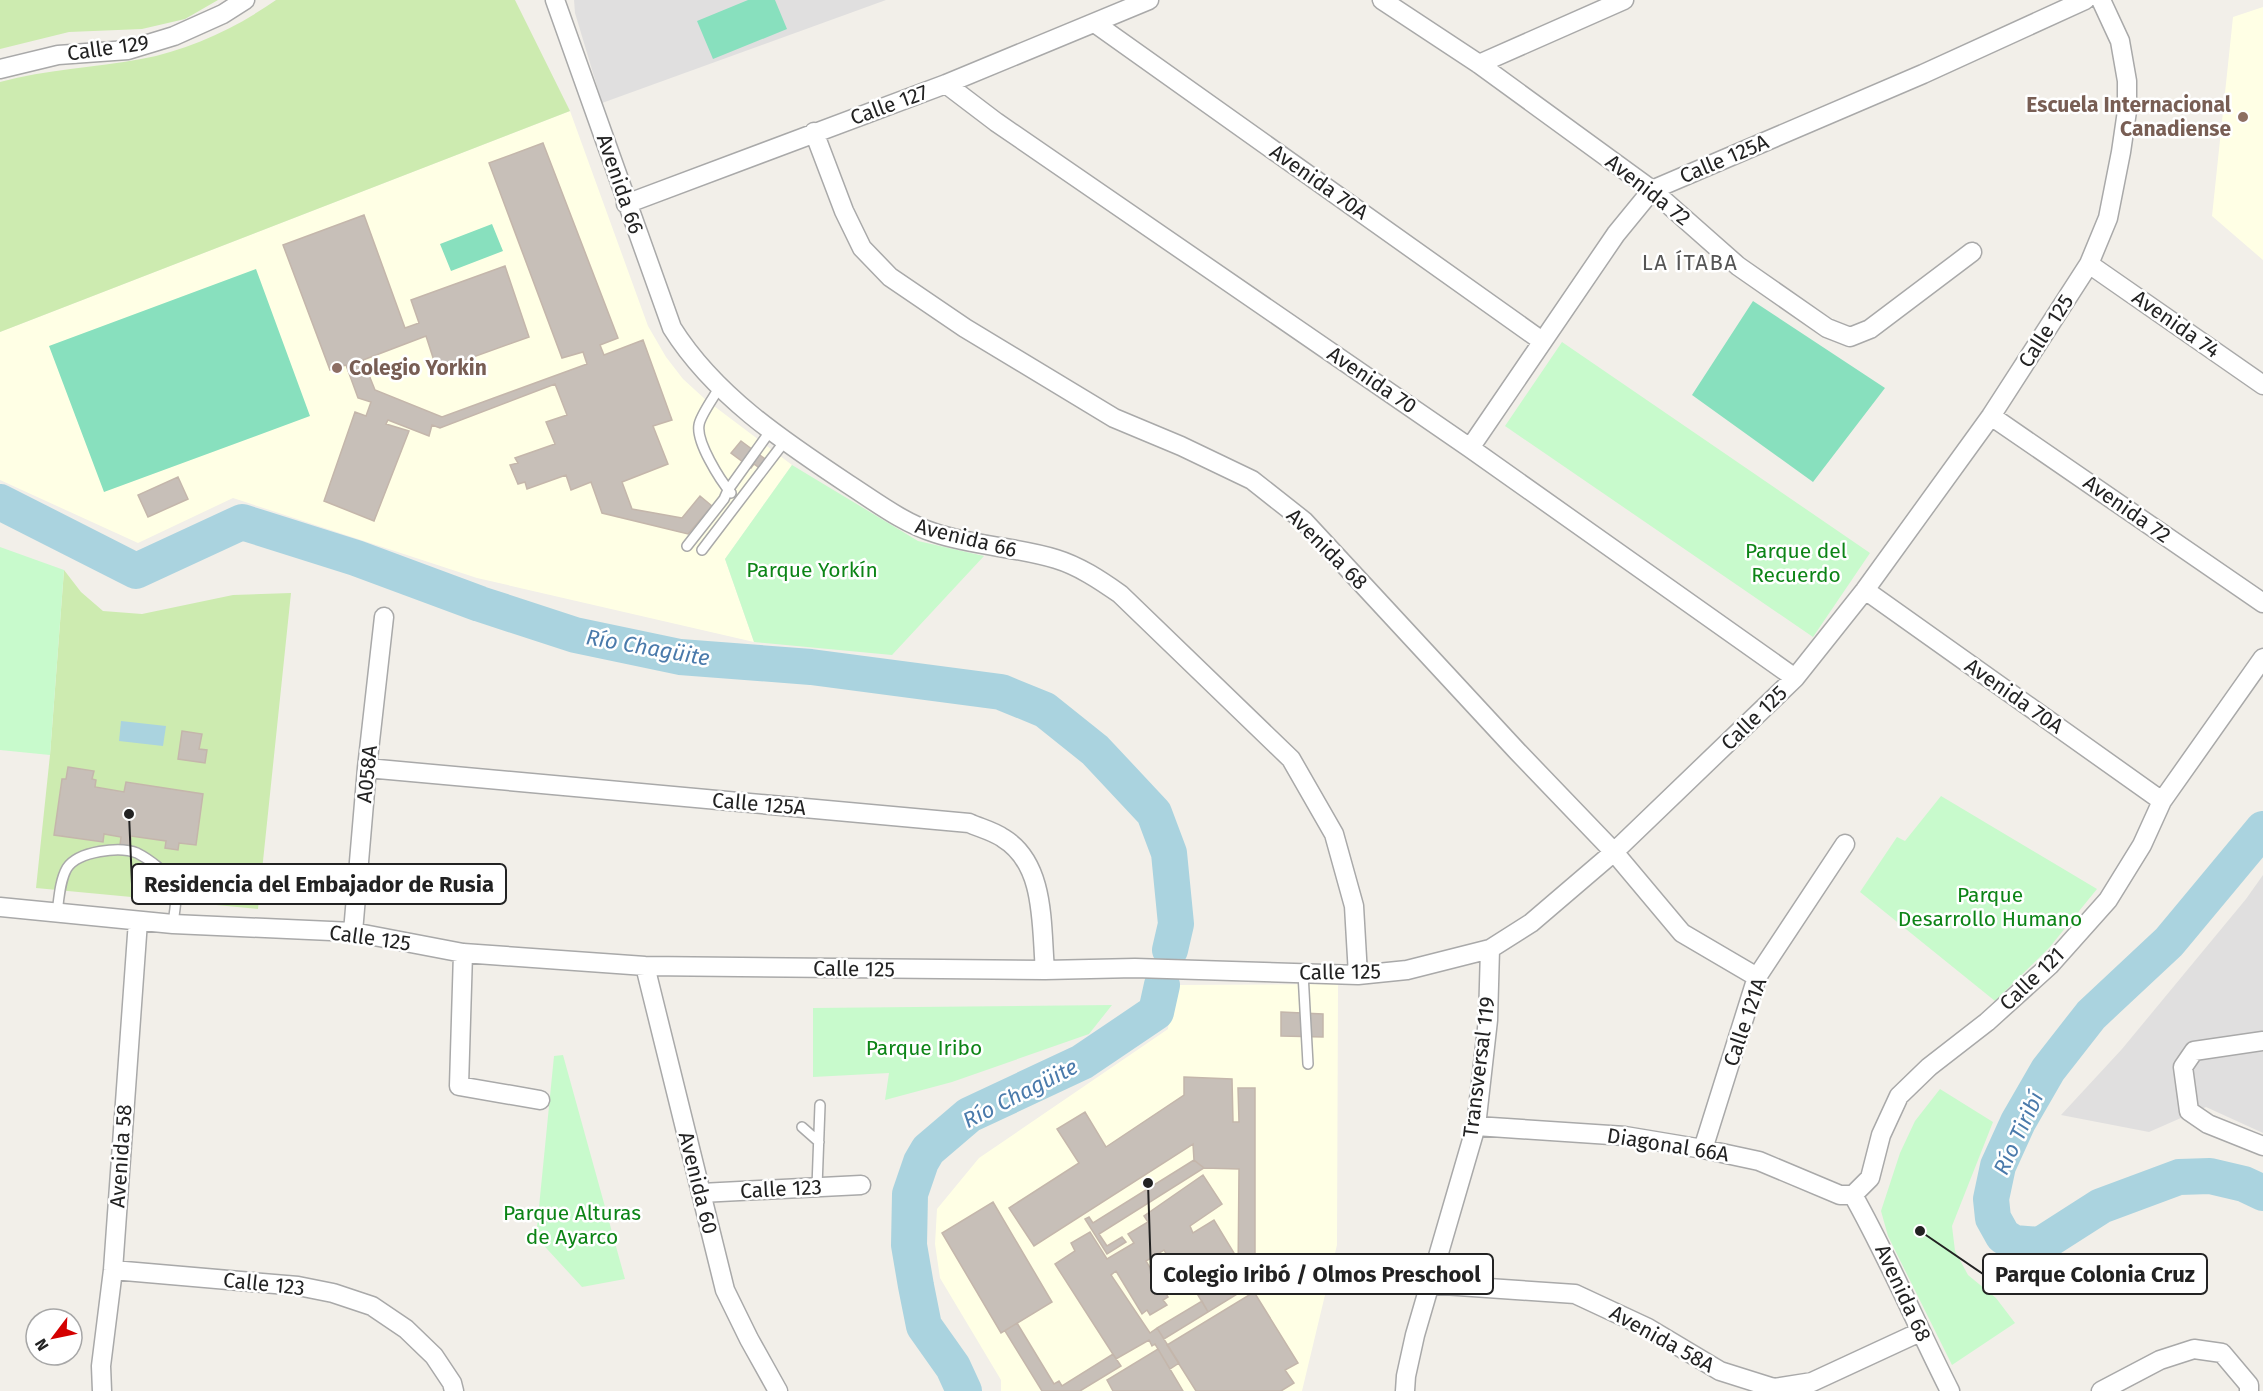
<svg xmlns="http://www.w3.org/2000/svg" width="2263" height="1391" font-family="'Fira Sans',sans-serif">
  <style>
    .residential { fill: #e0dfdf }
    .education { fill: #ffffe5 }
    .grass { fill: #cdebb0; fill-rule: evenodd }
    .park { fill: #c8facc }
    .pitch { fill: #88e0be }
    .water { fill: #aad3df }
    .lines { fill: none; stroke-linecap: round; stroke-linejoin: round }
    .river { stroke: #aad3df; stroke-width: 36 }
    .building { fill: #c7bfb8; stroke: #c4b6ab; stroke-width: 1.5 }
    .lane-casing { stroke: #a9a9a9; stroke-width: 12 }
    .street-casing { stroke: #a9a9a9; stroke-width: 21 }
    .lane { stroke: #fff; stroke-width: 9 }
    .street { stroke: #fff; stroke-width: 18 }
    .education-dot { fill: #8d6e63; stroke: #fff; stroke-width: 2 }
    .labels { text-anchor: middle; stroke-width: 5; stroke-linejoin: round; paint-order: stroke }
    .street-label { font-size: 21px; fill: #222; stroke: #fff }
    .education-label { font-size: 21px; font-weight: bold; fill: #785e54; stroke: #fff; text-anchor: end }
    .park-label { font-size: 21px; fill: #0c8416; stroke: #fff }
    .neighbourhood-label { font-size: 22px; letter-spacing: 1.5px; fill: #555; stroke: #fff }
    .water-label { font-size: 22px; font-style: italic; fill: #4a7aab; stroke: #fff }
    .leader { fill: none; stroke: #222; stroke-width: 2 }
    .callout-dot { fill: #222; stroke: #fff; stroke-width: 2 }
    .callout { fill: #fff; stroke: #222; stroke-width: 2 }
    .callout-label { font-size: 22px; text-anchor: middle; font-weight: bold; fill: #222 }
  </style>
  <rect width="100%" height="100%" fill="#f2efe9"/>
  <path class="residential" d="M574 0H886L602 103 575 13Z
    M2263 875V1133L2206 1107 2149 1132 2061 1115 2122 1049 2246 899Z"/>
  <path class="education" d="M2263 7V260L2212 216 2233 17Z
    M570 111 648 326 666 357 683 379 706 400 792 465 725 559 754 642 477 578 233 498 138 543 0 480V332Z
    M1338 984 1337 1245 1302 1391H1001V1380L940 1278 935 1244 937 1209 979 1158 1168 1029 1173 985Z"/>
  <path class="grass" d="M0 0H218L185 19 142 29 69 32 0 49Z
    M276 0H515L570 111 0 332V82C46 69 95 68 141 59 189 50 236 28 276 0Z
    M64 570 81 592 103 611 142 614 233 595 291 593 258 909 36 888 50 755ZM68 767 94 771 92 779 95 787 124 792 126 782 203 794 196 845 179 843 178 850 165 848 166 841 131 836 129 854 119 853 121 837 104 834 103 842 54 835 62 779H66Z"/>
  <path class="park" d="M1562 342 1870 553 1813 637 1505 426Z
    M792 465 918 541 984 556 892 655 754 642 725 559Z
    M0 547 64 570 50 755 0 750Z
    M1941 796 2097 889 2049 948 1995 1001 1860 892 1897 837 1905 841Z
    M1112 1005 1089 1034 952 1082 885 1100 889 1073 813 1077V1008Z
    M563 1055 625 1279 582 1287 536 1237 554 1056Z
    M1940 1089 1993 1122 1952 1226 1955 1251 1968 1275 1996 1298 2015 1323 1952 1365 1888 1236 1881 1211 1900 1153 1915 1121Z"/>
  <path class="pitch" d="M748 0H775L787 29 713 59 697 21Z
    M492 224 503 251 451 271 440 244Z
    M256 269 310 416 104 492 49 346Z
    M1753 301 1885 388 1813 482 1692 395Z"/>
  <path class="water" d="M121 721 166 726 163 746 119 741Z"/>
  <g class="lines">
    <path class="river" d="M0 502 136 571 242 522 356 558 480 604 575 635 680 657 811 667 1001 692 1045 710 1095 750 1154 813 1169 853 1176 924 1170 950
      M2263 829 2169 942 2091 1015 2048 1070 2018 1122 1998 1166 1991 1199 1993 1218 2003 1236 2014 1243 2040 1245 2101 1206 2179 1177 2210 1176 2244 1184 2263 1193
      M964 1391 953 1367 924 1326 916 1286 909 1245 910 1194 921 1162 928 1150 969 1115 1082 1062 1156 1012 1162 985"/>
  </g>
  <path class="building" d="M543 143 618 338 600 345 604 355 643 340 672 420 653 426 668 464 622 482 632 509 682 518 700 496 712 506 688 534 602 513 591 482 571 490 566 475 527 489 525 482 518 484 510 465 518 463 515 458 555 444 546 422 567 415 555 384 440 428 432 425 429 436 388 420 386 424 409 431 374 521 324 501 355 412 366 416 371 402 358 398 346 365 330 370 283 245 364 215 405 328 419 323 411 300 505 266 529 337 437 370 426 336 363 360 375 390 442 417 587 364 583 352 562 358 489 163Z
    M741 441 772 464 766 473 754 464 751 468 731 453Z
    M178 477 188 499 148 517 138 495Z
    M182 731 202 734 199 749 207 750 205 763 178 759Z
    M68 767 94 771 92 779 96 780 95 787 124 792 126 782 203 794 196 845 179 843 178 850 165 848 166 841 131 836 129 855 119 853 121 837 104 834 103 842 54 835 62 779H66Z
    M1281 1012 1323 1014V1037L1281 1036Z
    M1184 1077 1232 1079 1233 1122H1239L1238 1088H1255V1283L1208 1312 1189 1280 1184 1283 1164 1250 1146 1261 1168 1297 1163 1300 1167 1305 1150 1315 1147 1310 1142 1314 1116 1271 1111 1275 1150 1333 1157 1328 1179 1363 1170 1369 1155 1344 1152 1346 1149 1340 1116 1359 1055 1264 1075 1251 1071 1243 1090 1232 1107 1259 1134 1243 1128 1234 1148 1222 1144 1216 1203 1175 1222 1204 1190 1226 1193 1233 1214 1220 1234 1253 1218 1264 1229 1281 1238 1276 1239 1169 1204 1168 1194 1160 1193 1144 1034 1246 1009 1208 1079 1163 1057 1129 1085 1112 1106 1147 1184 1095Z
    M1194 1160 1204 1168 1099 1234 1107 1246 1122 1237 1126 1242 1107 1254 1085 1219 1089 1217 1093 1223Z
    M993 1202 1052 1302 1001 1333 942 1233Z
    M1254 1292 1298 1363 1285 1370 1294 1383 1281 1391H1196L1167 1345Z
    M1202 1301 1208 1312 1164 1339 1157 1328Z
    M1017 1323 1054 1384 1059 1381 1062 1386 1113 1354 1121 1366 1080 1391H1042L1005 1331Z
    M1158 1349 1183 1391H1113L1107 1380Z"/>
  <g class="lines">
    <defs>
      <path id="lane" d="M719 388C714 397 700 416 699 425 696 442 720 480 731 493
        M687 546 724 499 728 490 771 430
        M702 550 785 441
        M57 913C59 898 60 880 67 868 78 851 120 846 137 853 149 859 166 872 173 883 179 894 174 912 173 924
        M1303 973 1308 1064
        M802 1127 819 1142
        M817 1187 820 1105"/>
      <path id="street" d="M555 0 672 328C714 395 783 441 848 484 876 502 903 523 935 533 974 546 1017 547 1056 559 1079 566 1100 580 1120 594L1291 759 1334 834 1354 906 1358 975
        M1382 0 1479 64 1652 190 1738 266 1827 328 1850 337 1870 329 1972 252
        M1096 24 1542 341
        M1479 64 1624 0
        M0 69 58 55 128 50 174 36 223 14 245 0
        M946 84 996 122 1470 448 1795 678
        M814 132 844 211 862 248 890 277 965 328 1114 418 1181 446 1252 480 1304 521 1517 751 1614 852 1682 933 1757 977
        M626 204 946 84 1149 0
        M2089 264 2263 385
        M1991 416 2263 603
        M1470 448 1616 234 1652 190 1923 74 2085 0
        M1865 590 2162 801
        M367 768 969 823C980 828 993 831 1003 838 1046 864 1041 926 1045 970
        M0 907 173 924 353 932 463 953 645 966 1045 970 1135 968 1358 975 1407 970 1490 949 1531 923 1614 852 1795 678 1865 590 1991 416 2089 264 2108 218 2121 152 2127 111V81L2120 41 2101 0
        M353 932 367 768 384 617
        M463 953 459 1086 540 1100
        M645 966 725 1290 749 1339 778 1391
        M2263 1041 2194 1051 2183 1067 2189 1111 2208 1124 2263 1146
        M1476 1126 1625 1136 1703 1149 1759 1161 1840 1195H1853
        M1703 1149 1757 977 1845 844
        M701 1193 861 1185
        M1853 1195 1870 1178 1881 1135 1899 1096 1929 1067 1987 1022 2050 965 2108 900 2142 845 2162 801 2263 658
        M1853 1195C1889 1259 1917 1326 1950 1391
        M113 1270 298 1286 333 1293 372 1306 406 1329 434 1356 452 1383 454 1391
        M1429 1284 1575 1294 1648 1328 1720 1371 1774 1388 1812 1382 1920 1332
        M102 1391 101 1366 113 1270 138 921
        M1405 1391 1406 1376 1415 1335 1476 1126 1488 1020 1490 949
        M2101 1391 2160 1360 2194 1349 2222 1353 2249 1385V1391"/>
    </defs>
    <use href="#lane" class="lane-casing"/>
    <use href="#street" class="street-casing"/>
    <use href="#lane" class="lane"/>
    <use href="#street" class="street"/>
  </g>
  <g class="education-dot">
    <circle cx="2243" cy="117" r="6"/>
    <circle cx="337" cy="368" r="6"/>
  </g>
  <g class="labels">
    <g class="street-label">
      <text transform="translate(108 48) rotate(-8)" y="7">Calle 129</text>
      <text transform="translate(889 105) rotate(-20)" y="7">Calle 127</text>
      <text transform="translate(1724 159) rotate(-23)" y="7">Calle 125A</text>
      <text transform="translate(1319 182) rotate(35)" y="7">Avenida 70A</text>
      <text transform="translate(620 184) rotate(71)" y="7">Avenida 66</text>
      <text transform="translate(1648 190) rotate(38)" y="7">Avenida 72</text>
      <text transform="translate(2176 324) rotate(35)" y="7">Avenida 74</text>
      <text transform="translate(2046 331) rotate(-57)" y="7">Calle 125</text>
      <text transform="translate(1372 380) rotate(34)" y="7">Avenida 70</text>
      <text transform="translate(2127 509) rotate(35)" y="7">Avenida 72</text>
      <text transform="translate(966 538) rotate(14)" y="7">Avenida 66</text>
      <text transform="translate(1327 549) rotate(45)" y="7">Avenida 68</text>
      <text transform="translate(2014 696) rotate(35)" y="7">Avenida 70A</text>
      <text transform="translate(1754 718) rotate(-44)" y="7">Calle 125</text>
      <text transform="translate(367 774) rotate(-84)" y="7">A058A</text>
      <text transform="translate(759 804) rotate(5)" y="7">Calle 125A</text>
      <text transform="translate(370 938) rotate(8)" y="7">Calle 125</text>
      <text transform="translate(854 969) rotate(1)" y="7">Calle 125</text>
      <text transform="translate(1340 972) rotate(-1)" y="7">Calle 125</text>
      <text transform="translate(2032 979) rotate(-44)" y="7">Calle 121</text>
      <text transform="translate(1745 1022) rotate(-71)" y="7">Calle 121A</text>
      <text transform="translate(1479 1067) rotate(-83)" y="7">Transversal 119</text>
      <text transform="translate(1668 1145) rotate(9)" y="7">Diagonal 66A</text>
      <text transform="translate(121 1156) rotate(-86)" y="7">Avenida 58</text>
      <text transform="translate(698 1183) rotate(76)" y="7">Avenida 60</text>
      <text transform="translate(781 1189) rotate(-3)" y="7">Calle 123</text>
      <text transform="translate(264 1284) rotate(6)" y="7">Calle 123</text>
      <text transform="translate(1903 1293) rotate(65)" y="7">Avenida 68</text>
      <text transform="translate(1662 1339) rotate(29)" y="7">Avenida 58A</text>
    </g>
    <g class="education-label">
      <text x="2231" y="112">Escuela Internacional<tspan x="2231" dy="24">Canadiense</tspan></text>
      <text x="349" y="375" text-anchor="start">Colegio Yorkin</text>
    </g>
    <g class="park-label">
      <text x="1796" y="558">Parque del<tspan x="1796" dy="24">Recuerdo</tspan></text>
      <text x="812" y="577">Parque Yorkín</text>
      <text x="1990" y="902">Parque<tspan x="1990" dy="24">Desarrollo Humano</tspan></text>
      <text x="924" y="1055">Parque Iribo</text>
      <text x="572" y="1220">Parque Alturas<tspan x="572" dy="24">de Ayarco</tspan></text>
    </g>
    <g class="neighbourhood-label">
      <text x="1690" y="270">LA ÍTABA</text>
    </g>
    <g class="water-label">
      <text transform="translate(648 647) rotate(10)" y="8">Río Chagüite</text>
      <text transform="translate(1020 1093) rotate(-27)" y="8">Río Chagüite</text>
      <text transform="translate(2018 1133) rotate(-65)" y="8">Río Tiribí</text>
    </g>
  </g>
  <path class="leader" d="M129 814L132 884M1920 1231L1983 1274M1148 1183L1151 1274"/>
  <g class="callout-dot">
    <circle cx="129" cy="814" r="6"/>
    <circle cx="1920" cy="1231" r="6"/>
    <circle cx="1148" cy="1183" r="6"/>
  </g>
  <g class="callout">
    <rect x="132" y="864" width="374" height="40" rx="6"/>
    <rect x="1983" y="1254" width="224" height="40" rx="6"/>
    <rect x="1151" y="1254" width="342" height="40" rx="6"/>
  </g>
  <g class="callout-label">
    <text x="319" y="892">Residencia del Embajador de Rusia</text>
    <text x="2095" y="1282">Parque Colonia Cruz</text>
    <text x="1322" y="1282">Colegio Iribó / Olmos Preschool</text>
  </g>
  <g transform="translate(54 1337) rotate(238)"><circle r="28" fill="#ffffff" stroke="#a7a7a7" stroke-width="1.5"/>
  <path d="M0-4.5L10 22L0 15L-10 22Z" fill="#d40000"/>
  <text y="-9" font-size="16" font-weight="bold" text-anchor="middle" fill="#222222">N</text>
  </g>
</svg>
